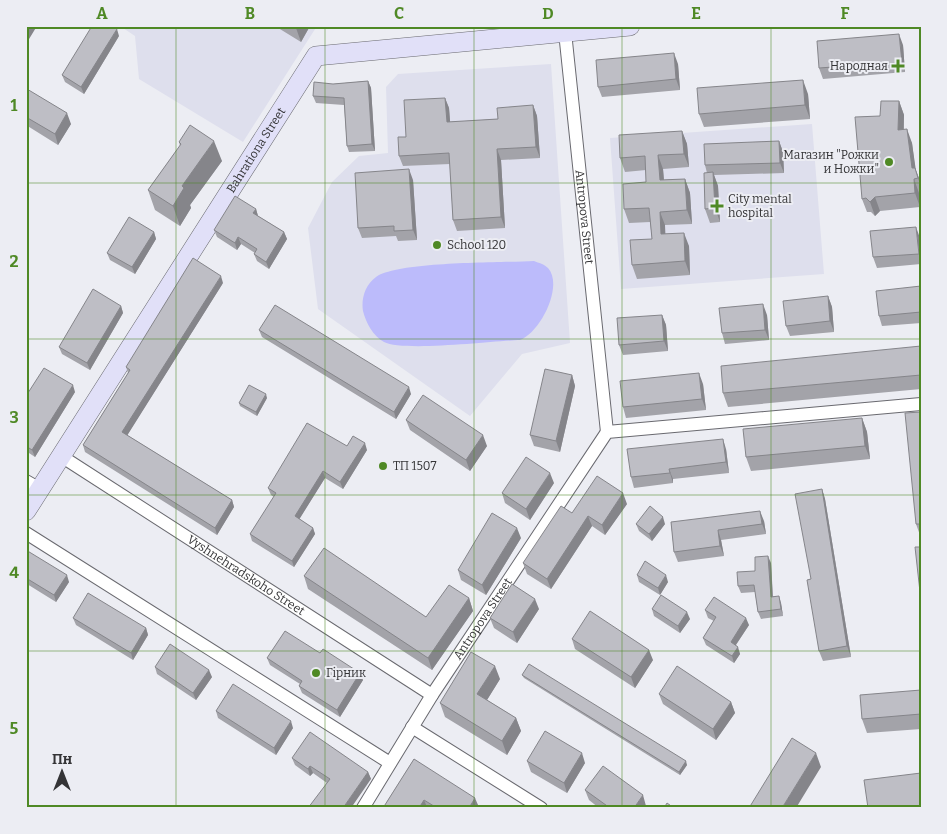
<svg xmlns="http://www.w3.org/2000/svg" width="947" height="834" font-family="Bitter,serif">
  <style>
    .built { fill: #dedfed }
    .green { fill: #bcbbfb }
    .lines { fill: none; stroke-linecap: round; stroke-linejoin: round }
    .street-casing { stroke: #69696f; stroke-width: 14 }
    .secondary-casing { stroke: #69696f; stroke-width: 20 }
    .street { stroke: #fff; stroke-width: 12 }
    .secondary { stroke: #e1e0f8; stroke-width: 19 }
    .wall { fill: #a3a3a9 }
    .shaded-wall { fill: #85858a }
    .building { fill: #bebec5; stroke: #85858a }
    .grid { fill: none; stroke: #4f8925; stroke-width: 1; stroke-opacity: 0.55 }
    .poi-dot { fill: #4f8925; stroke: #ecedf3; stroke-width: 2 }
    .labels { text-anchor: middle; stroke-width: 4; stroke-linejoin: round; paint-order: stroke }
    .poi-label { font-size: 12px; fill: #343436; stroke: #ecedf3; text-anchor: start }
    .street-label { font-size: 12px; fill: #343436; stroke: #ecedf3 }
    .neatline { fill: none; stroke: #4f8925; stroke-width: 2 }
    .grid-label { font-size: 16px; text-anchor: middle; font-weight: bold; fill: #4f8925 }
  </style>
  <rect width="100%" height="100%" fill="#ecedf3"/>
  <path class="built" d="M120 26H317L243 142 139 79 135 36Z
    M551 64 570 343 522 354 470 416 318 309 308 228 332 182 359 156 388 153 386 87 398 74Z
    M812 124 824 274 621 289 610 138Z"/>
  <path class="green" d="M534 261C539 263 544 264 548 268 564 286 540 333 520 340 494 341 403 352 384 342 373 336 366 323 363 311 361 299 365 285 376 277 399 261 501 263 534 261Z"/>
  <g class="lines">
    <defs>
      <g id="street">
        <path id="s1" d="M565 32 607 432"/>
        <path id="s2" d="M61 456 432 695"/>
        <path d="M26 481 40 489"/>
        <path d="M26 533 390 763"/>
        <path d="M412 727 541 808"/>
        <path id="s3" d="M363 808 432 695 607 432 921 404"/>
      </g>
      <g id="secondary">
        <path id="s4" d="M26 511 316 56 630 26"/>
      </g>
    </defs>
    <use href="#street" class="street-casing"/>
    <use href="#secondary" class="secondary-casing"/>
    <use href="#street" class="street"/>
    <use href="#secondary" class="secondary"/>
  </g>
  <path class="wall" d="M275 26H310L301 42Z
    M119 36 84 94 65 82 62 75Z
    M903 45 905 72 823 79 819 68Z
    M678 64 680 90 602 97 598 87Z
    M368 81 371 88 375 151 349 152 347 146 344 105 316 103 313 96 333 84Z
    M26 91 71 124 58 145 26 125Z
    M808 94 810 119 704 127 699 114Z
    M445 98 449 108 450 122 498 119 533 105 537 116 540 158 501 160 505 228 457 231 453 220 450 164 403 166 399 156Z
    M899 101 904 115V129L912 143 915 168 921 183V192L919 193 920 207 880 211 875 216 871 212H867L862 199 880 116Z
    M682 131 687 144 689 167 663 169 664 180 685 179 690 193 692 224 665 225V234L689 246 690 275 637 279 632 265 652 239 650 222 629 223 624 209 646 182V170L625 172 620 158Z
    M779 141 783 152 784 173 714 175 718 186 720 222 710 223 705 209 707 173 705 165Z
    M179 142 222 161 190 205 191 208 180 226 155 210 148 190 180 146Z
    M413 180 417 240 398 241 396 236 362 238 358 228Z
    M256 209 258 216 284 232 287 239 269 269 257 261 254 254 255 253 241 244 237 250 217 237 214 230Z
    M154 232 156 239 135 274 110 260 107 253Z
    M920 238 921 264 877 268 873 257Z
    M223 283 127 435 232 500 234 507 217 535 85 452 83 445 128 373 126 367Z
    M921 286V323L882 326 879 316Z
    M828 296 832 307 834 332 790 336 786 326Z
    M121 306 123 313 90 370 62 354 59 347Z
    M662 315 666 325 668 351 623 355 619 345Z
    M767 315 769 340 725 344 722 333Z
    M259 330 411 394 396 419 262 337Z
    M921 346V389L728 407 723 393Z
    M572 375 575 386 560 452 534 446 530 435Z
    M703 384 706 410 626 418 623 407Z
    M75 392 35 457 26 451V396Z
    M267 398 257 416 240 406 239 403Z
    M921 412V538L916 524Z
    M862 418 867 432 870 459 751 471 746 457Z
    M406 420 487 446 470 471 410 430Z
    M347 446 367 450 343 489 325 478 299 519 313 528 315 534 294 567 252 541 250 534 274 497 271 495 268 488Z
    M726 449 729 473 673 479V483L634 488 631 477Z
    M554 483 530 520 505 503 502 493Z
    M822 489 825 499 851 657 823 661 819 651 811 579Z
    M627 504 605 535 592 526 551 589 527 574 523 563 572 513Z
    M764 521 766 534 721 540 724 556 678 562 674 552 671 522Z
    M636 524H665L652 541 639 531Z
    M521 538 486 595 461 580 458 570Z
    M26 550 69 582 56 602 27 584 26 585Z
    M771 563 773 596 781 603 783 616 761 619 758 612 755 592 741 593 738 586 755 571Z
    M637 575 668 582 660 595 639 582Z
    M304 576 426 617 469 598 473 611 432 670 308 589Z
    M539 609 517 643 494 628 490 618Z
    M652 609 690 619 680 633 654 616Z
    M705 610 749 625 736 645 740 654 734 663 706 645 703 638 714 621 708 618Z
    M73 618 146 628 148 635 133 660 76 625Z
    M572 639 653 660 635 688 575 649Z
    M267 658 363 680 340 717 302 693 299 686 300 684 270 665Z
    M155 667 212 677 196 700 157 674Z
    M522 675 687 765 680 775 524 678Z
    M500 679 487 700 516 718 521 731 507 755 445 717 440 703Z
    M921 690V729L867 733 862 719Z
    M659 694 731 702 735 713 716 740 663 704Z
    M216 711 293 728 276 755 218 718Z
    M292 758 368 772 371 779 327 783 313 773 310 776 295 765Z
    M414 759 478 805 476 808H429L427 807 426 808H383Z
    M527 761 585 763 567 793 531 772Z
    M585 790 646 806 645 808H599L589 800Z"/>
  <path class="shaded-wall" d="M26 26H37L26 44Z
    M297 26H310L301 42 296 28Z
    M117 29 119 36 84 94 81 87Z
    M899 34 903 45 905 72 902 62Z
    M674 53 678 64 680 90 676 79Z
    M803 80 808 94 810 119 805 105Z
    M368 81 371 88 375 151 372 144Z
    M445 98 449 108 451 133 447 122Z
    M899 101 904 115 903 144 898 130Z
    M533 105 537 116 540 158 536 147Z
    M67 113 71 124 58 145 55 134Z
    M907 129 912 143 917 178 912 168Z
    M682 131 687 144 689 167 684 154Z
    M214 141 222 161 190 205 191 208 180 226 173 206 182 186Z
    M779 141 783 152 784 173 780 163Z
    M497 149 501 160 505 228 501 217Z
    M658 155 663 169 665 194 660 180Z
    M915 168 920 181 921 187 918 178Z
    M409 169 413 180 417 240 413 230Z
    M713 172 718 186 720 222 715 208Z
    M685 179 690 193 692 224 687 210Z
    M914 179 919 193 920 207 915 193Z
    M875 197 880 211 875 216 870 202Z
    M256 209 258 216 256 220 253 213Z
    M660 212 665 225 666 248 661 234Z
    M916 227 920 238 921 259 919 254Z
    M154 232 156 239 135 274 132 267Z
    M284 232 287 239 269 269 266 262Z
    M684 233 689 246 690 275 685 261Z
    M238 237 241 244 237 250 235 243Z
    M221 276 223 283 125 439 122 432Z
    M828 296 832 307 834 332 830 321Z
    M763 304 767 315 769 340 765 330Z
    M121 306 123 313 90 370 87 363Z
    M662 315 666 325 668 351 664 341Z
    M699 373 703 384 706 410 702 399Z
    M572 375 575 386 560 452 556 441Z
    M73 385 75 392 35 457 32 450Z
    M409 387 411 394 396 419 394 412Z
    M266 394 267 398 257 416 256 412Z
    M862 418 867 432 870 459 865 446Z
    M483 435 487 446 470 471 466 460Z
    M723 439 726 449 729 473 726 462Z
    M365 443 367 450 343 489 340 482Z
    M669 469 673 479V483L670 473Z
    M323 471 325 478 297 523 295 516Z
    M550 473 554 483 530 520 526 509Z
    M822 489 825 499 851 657 847 646Z
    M623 493 627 504 605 535 602 525Z
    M232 500 234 507 217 535 215 528Z
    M760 511 764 521 766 534 762 524Z
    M588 516 592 526 551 589 547 579Z
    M663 517 665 524 652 541 649 534Z
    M313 528 315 534 294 567 292 561Z
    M517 528 521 538 486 595 482 585Z
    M718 530 721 540 724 556 720 546Z
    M768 556 771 563 773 604 771 597Z
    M67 575 69 582 56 602 54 595Z
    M666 575 668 582 660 595 658 588Z
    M779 596 781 603 783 616 781 609Z
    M469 598 473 611 432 670 428 658Z
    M535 599 539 609 517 643 513 632Z
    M687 612 690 619 680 633 678 626Z
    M746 618 749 625 733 649 731 642Z
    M146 628 148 635 133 660 131 653Z
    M738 647 740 654 734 663 732 656Z
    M649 650 653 660 635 688 631 677Z
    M495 666 500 679 482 708 477 694Z
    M209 670 212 677 196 700 193 693Z
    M360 673 363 680 340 717 337 710Z
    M731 702 735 713 716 740 713 729Z
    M516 718 521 731 507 755 502 741Z
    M291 721 293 728 276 755 274 748Z
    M582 753 585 763 567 793 564 783Z
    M816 753 821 767 796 808H782Z
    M686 761 687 765 680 775 679 772Z
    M310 766 313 773 310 776 308 769Z
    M368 772 371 779 351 808H343Z
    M643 795 646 806 645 808H634Z
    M475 798 478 805 476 808H469Z
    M424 800 427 807 426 808H419Z"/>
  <path class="building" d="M92 26H112L117 29 81 87 62 75Z
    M899 34 902 62 819 68 817 41Z
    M674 53 676 79 598 87 596 60Z
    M803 80 805 105 699 114 697 88Z
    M368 81 372 144 347 146 344 98 313 96 314 82 333 84Z
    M27 89 67 113 55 134 26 117V91Z
    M445 98 447 122 498 119 497 108 533 105 536 147 497 149 501 217 453 220 449 153 399 156 398 137H406L404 100Z
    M881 101H899L898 130 907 129 912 168H915L918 178 914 179 915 193 875 197 870 202 866 198 862 199 855 117 880 116Z
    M190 125 214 141 182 186 184 188 173 206 148 190 181 144 179 142Z
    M682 131 684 154 658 155 660 180 685 179 687 210 660 212 661 234 684 233 685 261 632 265 630 240 652 239 649 208 624 209 623 184 646 182 645 156 620 158 619 135Z
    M779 141 780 163 705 165 704 144Z
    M409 169 413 230 394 231V226L358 228 355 173Z
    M713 172 715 208 705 209 704 173Z
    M235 196 256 209 253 213 284 232 266 262 254 254 257 249 238 237 235 243 214 230Z
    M129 217 154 232 132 267 107 253Z
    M916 227 919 254 873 257 870 231Z
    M193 258 221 276 122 432 232 500 215 528 83 445 130 370 126 367Z
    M921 286V312L879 316 876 291Z
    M93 289 121 306 87 363 59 347Z
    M828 296 830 321 786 326 783 301Z
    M763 304 765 330 722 333 719 308Z
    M275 305 409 387 394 412 259 330Z
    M662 315 664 341 619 345 617 318Z
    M921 346V375L723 393 721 366Z
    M44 368 73 385 32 450 26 446V396Z
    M545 369 572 375 556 441 530 435Z
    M699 373 702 399 623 407 620 381Z
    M249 385 266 394 256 412 239 403Z
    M423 395 483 435 466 460 406 420Z
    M921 412V524H916L905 413Z
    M862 418 865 446 746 457 743 429Z
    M307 423 347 446 353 436 365 443 340 482 323 471 295 516 313 528 292 561 250 534 276 493 268 488Z
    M723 439 726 462 669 469 670 473 631 477 627 449Z
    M526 457 550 473 526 509 502 493Z
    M597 476 623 493 602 525 588 516 547 579 523 563 561 506 572 513Z
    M822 489 847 646 819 651 807 580 811 579 795 494Z
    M650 506 663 517 649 534 636 524Z
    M760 511 762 524 718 530 720 546 674 552 671 522Z
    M492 513 517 528 482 585 458 570Z
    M915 547H921V601Z
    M324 548 426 617 449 585 469 598 428 658 304 576Z
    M26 550 67 575 54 595 26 578Z
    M768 556 771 597 779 596 781 609 758 612 754 585 738 586 737 572 755 571V557Z
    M645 561 666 575 658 588 637 575Z
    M512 584 535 599 513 632 490 618Z
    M88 593 146 628 131 653 73 618Z
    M661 595 687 612 678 626 652 609Z
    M714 597 746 618 731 642 738 647 732 656 703 638 716 617 705 610Z
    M590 611 649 650 631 677 572 639Z
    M285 631 320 653 323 649 360 673 337 710 299 686 302 681 267 658Z
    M170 644 209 670 193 693 155 667Z
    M471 652 495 666 477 694 516 718 502 741 440 703Z
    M529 664 686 761 679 772 522 675Z
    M677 666 731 702 713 729 659 694Z
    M233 684 291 721 274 748 216 711Z
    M921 690V714L862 719 860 695Z
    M545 731 582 753 564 783 527 761Z
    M310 732 368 772 343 808H308L330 779 310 766 308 769 292 758Z
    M792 738 816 753 782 808H749Z
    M414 759 475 798 469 808H437L424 800 419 808H383Z
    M603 766 643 795 634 808H610L585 790Z
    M921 773V808H868L864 780Z
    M667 803 674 808H664Z"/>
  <path class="grid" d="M176 26V808M325 26V808M474 26V808M622 26V808M771 26V808M26 183H921M26 339H921M26 495H921M26 651H921"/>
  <g class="poi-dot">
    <path d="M895.5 58.5h5v5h5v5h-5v5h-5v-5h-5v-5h5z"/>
    <circle cx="889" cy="162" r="5"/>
    <path d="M714.5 198.5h5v5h5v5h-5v5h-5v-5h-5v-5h5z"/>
    <circle cx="437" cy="245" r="5"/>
    <circle cx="383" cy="466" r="5"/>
    <circle cx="316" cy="673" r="5"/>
  </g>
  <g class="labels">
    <g class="poi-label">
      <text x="888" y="70" text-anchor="end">Народная</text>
      <text x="879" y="159" text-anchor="end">Магазин "Рожки<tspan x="879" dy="14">и Ножки"</tspan></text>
      <text x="728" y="203">City mental<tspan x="728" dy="14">hospital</tspan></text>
      <text x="447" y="249">School 120</text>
      <text x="393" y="470">ТП 1507</text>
      <text x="326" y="677">Гірник</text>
    </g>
    <g class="street-label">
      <text dy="4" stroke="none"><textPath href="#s4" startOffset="428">Bahrationa Street</textPath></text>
      <text dy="4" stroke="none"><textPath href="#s1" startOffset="186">Antropova Street</textPath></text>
      <text dy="4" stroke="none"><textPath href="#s2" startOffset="220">Vyshnehradskoho Street</textPath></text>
      <text dy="4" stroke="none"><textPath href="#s3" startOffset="224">Antropova Street</textPath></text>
    </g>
  </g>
  <rect width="947" height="834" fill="none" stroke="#ecedf3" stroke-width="55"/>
  <g transform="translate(62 772)" stroke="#ecedf3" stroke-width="4" paint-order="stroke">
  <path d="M0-4L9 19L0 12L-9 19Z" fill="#343436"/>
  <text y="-8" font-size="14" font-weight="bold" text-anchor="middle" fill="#343436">Пн</text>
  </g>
  <rect x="28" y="28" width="892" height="778" class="neatline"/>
  <g class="grid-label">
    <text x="102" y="19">A</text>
    <text x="250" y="19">B</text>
    <text x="399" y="19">C</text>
    <text x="548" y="19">D</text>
    <text x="696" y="19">E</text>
    <text x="845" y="19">F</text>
    <text x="14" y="111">1</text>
    <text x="14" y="267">2</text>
    <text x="14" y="423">3</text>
    <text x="14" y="578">4</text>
    <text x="14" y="734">5</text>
  </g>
</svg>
